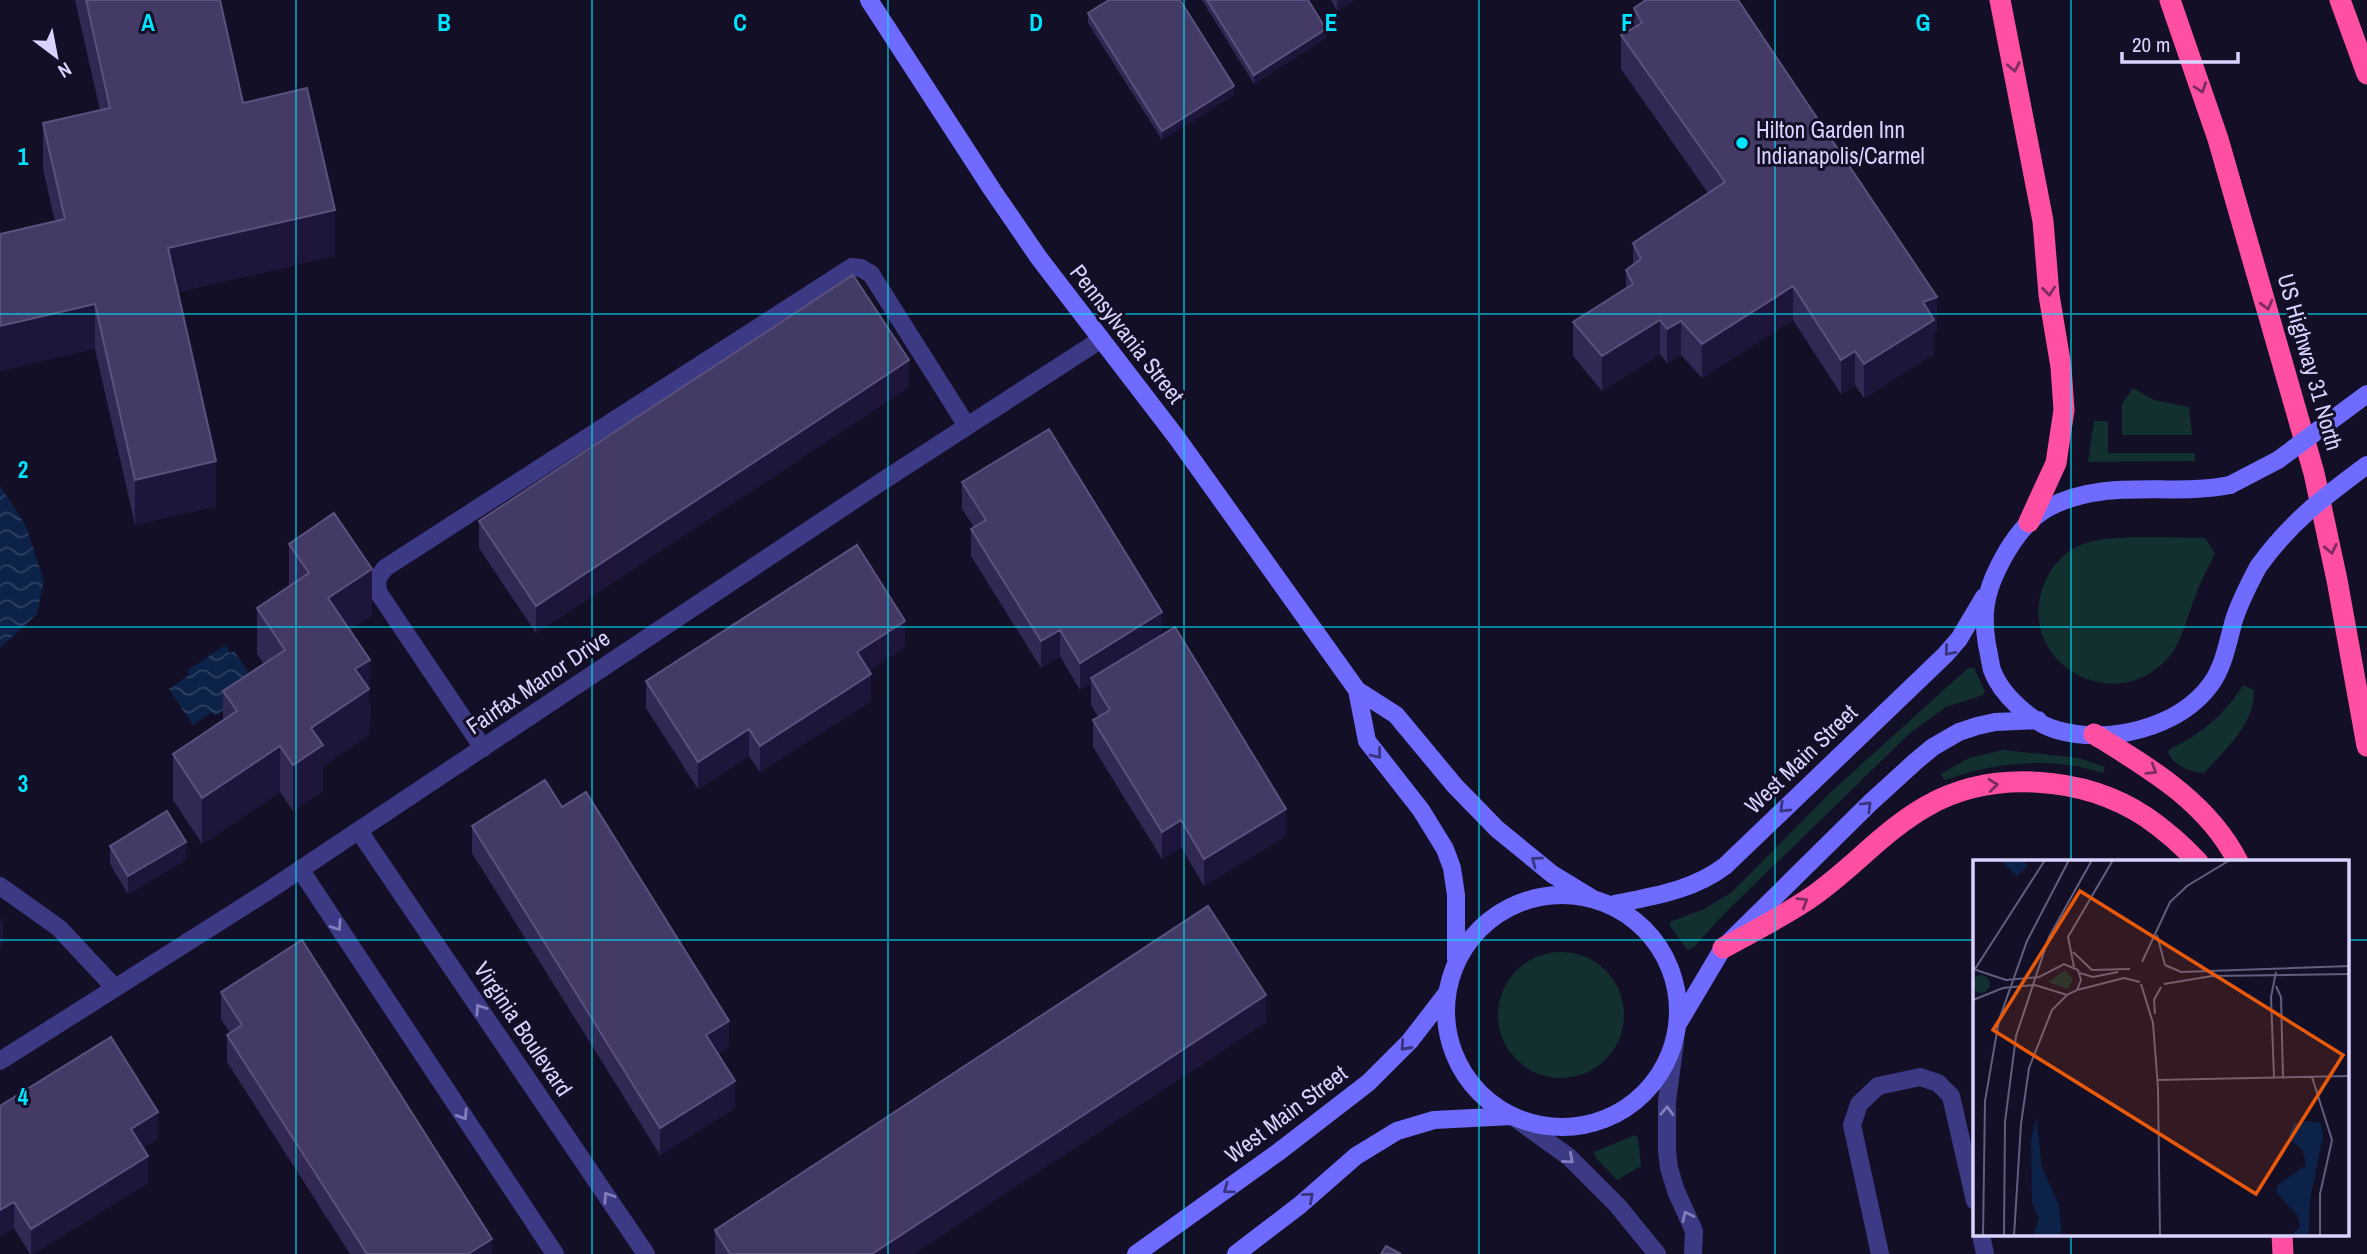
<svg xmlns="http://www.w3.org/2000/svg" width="2367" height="1254" font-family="'Archivo Narrow',sans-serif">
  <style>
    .grass { fill: #12302f }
    .water { fill: url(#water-waves) }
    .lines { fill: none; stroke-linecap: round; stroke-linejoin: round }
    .lane { stroke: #3d3a85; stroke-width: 18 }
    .street { stroke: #3d3a85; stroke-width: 18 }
    .secondary { stroke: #6f6bff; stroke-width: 18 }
    .highway { stroke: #ff4fa3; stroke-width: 21 }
    .secondary-bridge { stroke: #6f6bff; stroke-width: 18 }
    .wall { fill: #312854 }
    .shaded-wall { fill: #1d163a }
    .building { fill: #433a66; stroke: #5a527e; stroke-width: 2 }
    .oneway { stroke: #7d2c5e }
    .oneway2 { stroke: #38347d }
    .oneway3 { stroke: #837fbc }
    .grid { fill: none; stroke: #00e5ff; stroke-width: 2; stroke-opacity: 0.55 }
    .poi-dot { fill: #00e5ff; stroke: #130f26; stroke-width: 2.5 }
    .labels { text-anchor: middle; stroke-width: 6; stroke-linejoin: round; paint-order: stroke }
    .poi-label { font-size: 23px; fill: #d9d4ff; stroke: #130f26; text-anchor: start }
    .street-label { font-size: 23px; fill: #d9d4ff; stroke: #130f26 }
    .inset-road { fill: none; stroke: #625e7d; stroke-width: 2 }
    .view { fill: #e8590c; fill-opacity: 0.15; stroke: #e8590c; stroke-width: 3.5 }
    .inset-edge { fill: none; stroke: #d9d4ff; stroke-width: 3.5 }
    .grid-label { font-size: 23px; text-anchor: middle; font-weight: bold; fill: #00e5ff; stroke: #130f26; stroke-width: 6; stroke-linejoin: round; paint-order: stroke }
  </style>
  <defs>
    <pattern id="water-waves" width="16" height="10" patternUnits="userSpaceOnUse" patternTransform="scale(1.75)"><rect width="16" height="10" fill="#0c2248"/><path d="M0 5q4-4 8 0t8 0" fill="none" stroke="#2f4163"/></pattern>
  </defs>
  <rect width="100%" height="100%" fill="#130f26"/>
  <path class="grass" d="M2133 388 2154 400 2189 407 2192 435H2122V404Z
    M2094 421H2108V453H2195V461L2088 462Z
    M2144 537 2205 538 2215 554C2207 569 2199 585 2193 602 2186 621 2181 644 2167 659 2111 720 2012 658 2045 582 2051 568 2062 554 2076 547 2097 537 2121 538 2144 537Z
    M1968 668H1974L1985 691 1983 695 1946 707 1910 733 1727 911 1694 947 1688 950 1686 948 1670 926V922L1704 909 1732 892 1832 791Z
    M2243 685 2254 690C2255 724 2225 750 2204 773 2189 772 2174 766 2168 752L2170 749C2201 734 2225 715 2243 685Z
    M2003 750 2079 758 2105 767 2103 773C2052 756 1994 762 1945 780L1940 774 1969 758Z
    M1498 1015a63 63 0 1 1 126 0a63 63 0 1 1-126 0Z
    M1635 1135 1638 1138 1641 1166 1617 1180 1596 1158 1594 1152Z"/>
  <path class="water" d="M0 486 26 526 44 581 37 614 0 648Z
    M225 645 230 653 234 651 253 679 230 705 215 716 212 712 193 725 169 689 189 675 187 671Z"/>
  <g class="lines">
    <path class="lane" d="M483 748 378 592 377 579 385 568 852 267 861 268 871 274 967 426
      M1981 1235 1985 1254
      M1880 1254 1852 1125 1859 1104 1878 1086 1920 1077 1938 1083 1951 1096 1975 1201"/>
    <path class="street" d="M359 831 646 1254
      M300 869 555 1254
      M0 886 59 928 115 988
      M1675 1042 1667 1101V1151L1669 1168 1676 1191 1694 1231 1693 1254
      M0 1061 265 893 881 482 1100 340
      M1515 1118 1569 1157 1617 1205 1657 1254"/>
    <path class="secondary" d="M869 0 993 191 1039 258 1177 438 1357 690 1396 715 1455 786 1497 829 1552 874 1593 899
      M2230 485C2170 497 2104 477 2048 508 2025 521 2009 545 1998 568 1985 594 1982 615 1987 645 1989 653 1990 662 1992 670 2001 695 2032 723 2057 730 2108 745 2179 728 2211 684 2224 666 2228 641 2234 620 2240 601 2249 584 2258 567
      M1357 690 1367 741 1421 810 1445 849 1452 868 1456 895V959
      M1446 1011a116 116 0 1 1 232 0a116 116 0 1 1-232 0Z
      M1611 905C1652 896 1690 892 1725 866L1945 655 1959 639 1984 597
      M1679 1022 1723 948 1870 803 1916 761 1933 747 1959 732 1977 726 1995 722 2038 720
      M1136 1254 1277 1153 1369 1082 1410 1041 1447 993
      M1236 1254 1300 1205 1356 1156 1397 1131 1434 1120 1512 1116"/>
    <path class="highway" d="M2000 0 2043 221 2049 295 2061 367 2064 410 2056 463 2029 522
      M2170 0 2218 139 2314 473 2337 580 2367 746
      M2340 0 2367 74
      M2094 734C2149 768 2208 802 2238 862
      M1723 948C1752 932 1782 917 1810 898 1851 870 1884 830 1927 806 1992 769 2084 776 2146 817 2165 830 2182 845 2198 862
      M2282 1235 2283 1254"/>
    <path class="secondary-bridge" d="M2230 485 2278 460 2367 394
      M2258 567C2290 522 2324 497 2367 465"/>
  </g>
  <path class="wall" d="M75 0H220L243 103 335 256 178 292 216 506 135 525 95 349 55 222 43 169V123L100 110Z
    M1202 0H1308L1326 38 1254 84Z
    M1331 0H1355L1337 11Z
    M1634 8 1937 331 1934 332V354L1864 398 1855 385 1841 394 1793 320 1702 378 1681 355 1667 363 1660 354 1602 391 1573 356V322L1626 289V270L1633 265V243L1708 193 1621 69V35L1634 28Z
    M1088 13 1234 95 1162 140 1088 23Z
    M909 387 536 633 479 548V521Z
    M962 482 1162 635 1286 836 1204 886 1181 847 1162 859 1093 747V720L1098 717 1091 705V683L1080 690 1060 656 1041 668 971 556V529L974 527 962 509Z
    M289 544 372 615 350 630 370 706 369 735 323 766V791L293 811 280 792 202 844 173 800V754L223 721V691L264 664 257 654V608L289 587Z
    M905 647 869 671 871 701 760 772 749 756 698 789 646 708V681Z
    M562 807 729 1047 718 1054 735 1108 660 1155 472 853V826Z
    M110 846 186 860 128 894 110 864Z
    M221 992 492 1254H350L227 1062V1035L230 1033 221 1019Z
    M1266 1022 913 1254H715V1230Z
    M0 1106 158 1139 143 1148 148 1183 33 1254H30L14 1228Z"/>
  <path class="shaded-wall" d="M1340 0H1355L1337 11V2Z
    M1326 29V38L1254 84V75Z
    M1234 86V95L1162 140V131Z
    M335 210V256L168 294V248Z
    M1793 286V320L1702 378V344Z
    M1937 297V331L1934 332V354L1864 398V364L1923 302Z
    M95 304V349L0 371V326Z
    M1660 320V354L1602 391V356Z
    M1681 321V355L1667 363V329Z
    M1855 351V385L1841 394V360Z
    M909 360V387L536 633V606Z
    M216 461V506L135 525V480Z
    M372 569V615L328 644V598Z
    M1162 612V639L1091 678V683L1080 690V663Z
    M905 621V647L857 679V652Z
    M1060 630V656L1041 668V641Z
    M370 660 369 735 323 766V791L293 811V765L311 728 355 669Z
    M871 674V701L760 772V746Z
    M749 729V756L698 789V762Z
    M280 746V792L202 844V798Z
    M1286 809V836L1204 886V859Z
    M1181 820V847L1162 859V832Z
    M186 842V860L128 894V876Z
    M3 917V944L0 949V922Z
    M1266 995V1022L913 1254H872Z
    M729 1021V1047L706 1062V1035Z
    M735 1081V1108L660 1155V1128Z
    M158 1112V1139L131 1156V1129Z
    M148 1156V1183L33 1254H31V1229Z
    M14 1202V1228L0 1237V1210Z
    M492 1239V1254H468Z"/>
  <path class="building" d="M86 0H220L243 103 307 88 335 210 168 248 216 461 135 480 95 304 0 326V234L65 219 43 123 110 108Z
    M1109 0H1180L1234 86 1162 131 1088 13Z
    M1207 0H1308L1326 29 1254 75Z
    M1646 0H1738L1937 297 1923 302 1934 320 1864 364 1855 351 1841 360 1793 286 1702 344 1681 321 1667 329 1660 320 1602 356 1573 322 1633 284 1626 270 1641 259 1633 243 1725 182 1621 35 1642 23 1634 8Z
    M853 275 909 360 536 606 479 521Z
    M1049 429 1162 612 1080 663 1060 630 1041 641 971 529 986 520 962 482Z
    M334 513 372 569 328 598 370 660 355 669 369 689 311 728 323 745 293 765 280 746 202 798 173 754 237 711 223 691 285 650 257 608 309 573 289 544Z
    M857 545 905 621 857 652 871 674 760 746 749 729 698 762 646 681Z
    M1175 627 1286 809 1204 859 1181 820 1162 832 1093 720 1110 710 1091 678Z
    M545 780 562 807 586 792 729 1021 706 1035 735 1081 660 1128 472 826Z
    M167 811 186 842 128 876 110 846Z
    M1208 906 1266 995 872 1254H730L715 1230Z
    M302 940 492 1239 468 1254H367L227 1035 242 1025 221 992Z
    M111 1037 158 1112 131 1129 148 1156 31 1229 14 1202 0 1210V1106Z
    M1386 1246 1401 1254H1381Z"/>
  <defs><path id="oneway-chevron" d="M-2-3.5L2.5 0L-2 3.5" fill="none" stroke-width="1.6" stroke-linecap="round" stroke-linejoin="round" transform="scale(1.75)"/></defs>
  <g class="oneway">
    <use href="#oneway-chevron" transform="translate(2014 67) rotate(79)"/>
    <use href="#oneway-chevron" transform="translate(2201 88) rotate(71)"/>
    <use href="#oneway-chevron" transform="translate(2049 291) rotate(84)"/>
    <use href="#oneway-chevron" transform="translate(2267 305) rotate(75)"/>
    <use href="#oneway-chevron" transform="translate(2331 549) rotate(78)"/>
    <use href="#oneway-chevron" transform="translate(2152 770) rotate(32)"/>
    <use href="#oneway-chevron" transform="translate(1993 785) rotate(-6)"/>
    <use href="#oneway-chevron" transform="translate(1803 902) rotate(-32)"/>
  </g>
  <g class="oneway2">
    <use href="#oneway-chevron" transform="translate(1949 651) rotate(131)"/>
    <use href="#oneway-chevron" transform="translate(1377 754) rotate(51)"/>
    <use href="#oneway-chevron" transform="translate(1867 806) rotate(-44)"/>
    <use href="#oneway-chevron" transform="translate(1784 808) rotate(136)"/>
    <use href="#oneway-chevron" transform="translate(1536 861) rotate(-143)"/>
    <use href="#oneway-chevron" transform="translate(1405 1046) rotate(132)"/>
    <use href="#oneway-chevron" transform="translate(1228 1189) rotate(144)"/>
    <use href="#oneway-chevron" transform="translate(1309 1197) rotate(-41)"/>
  </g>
  <g class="oneway3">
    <use href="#oneway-chevron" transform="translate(337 926) rotate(56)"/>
    <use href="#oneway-chevron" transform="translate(480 1009) rotate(-124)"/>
    <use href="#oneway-chevron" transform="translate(1667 1111) rotate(-88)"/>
    <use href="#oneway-chevron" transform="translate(463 1115) rotate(57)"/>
    <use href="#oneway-chevron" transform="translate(1569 1159) rotate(41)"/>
    <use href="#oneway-chevron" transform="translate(608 1197) rotate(-124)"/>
    <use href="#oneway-chevron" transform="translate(1687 1216) rotate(-116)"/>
  </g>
  <path class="grid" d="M296 0V1254M592 0V1254M888 0V1254M1184 0V1254M1479 0V1254M1775 0V1254M2071 0V862M0 314H2367M0 627H2367M0 940H1975M2348 940H2367M2071 1235V1254"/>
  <circle class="poi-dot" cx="1742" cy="143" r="7"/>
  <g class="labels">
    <g class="poi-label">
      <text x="1756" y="138">Hilton Garden Inn<tspan x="1756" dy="26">Indianapolis/Carmel</tspan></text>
    </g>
    <g class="street-label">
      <text transform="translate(1127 334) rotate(52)" y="8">Pennsylvania Street</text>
      <text transform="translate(2310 362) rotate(74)" y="8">US Highway 31 North</text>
      <text transform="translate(538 682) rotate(-34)" y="8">Fairfax Manor Drive</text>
      <text transform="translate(1801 759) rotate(-44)" y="8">West Main Street</text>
      <text transform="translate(523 1029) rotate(56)" y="8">Virginia Boulevard</text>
      <text transform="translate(1286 1114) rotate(-37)" y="8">West Main Street</text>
    </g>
  </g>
  <g transform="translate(1973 860)">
    <rect width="376" height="376" fill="#130f26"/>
    <path d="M92 110 100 119 95 129 75 122ZM-1 124a9 9 0 1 1 18 0a9 9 0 1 1-18 0Z" fill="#12302f"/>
    <path d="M27 0H51L55 6 44 16ZM63 257 69 307 86 345 89 376H60L66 359 59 343 58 280ZM335 261 348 263 350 277 337 340 336 376H318L327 366 325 356 303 332 305 325 333 305 329 289 317 280 316 274 321 263Z" fill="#0c2248"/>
    <path class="inset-road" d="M184 75 192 105M100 92 119 110 157 109M169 102 197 42 214 26 257 0M192 105 208 112 377 106M101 107 95 77 140 0M0 109 33 120 66 117 91 104 105 110 108 120 104 130 94 135 62 125 30 128 0 140M2 109 72 0M107 113 120 117 145 112M168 124 180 163 185 228 187 376M191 124 239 116 377 114M303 126 308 137 310 217M104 130 151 118 167 122M182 154 181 140 188 127M301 217 298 137 303 112M339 217 359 280 347 334V376M184 220 377 216M10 376 12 241 26 160 54 81 96 0M31 376 32 262 43 176 76 77 119 0M41 376 48 264 56 208 79 150 94 135"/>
    <path class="view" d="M107 31 370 195 283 334 20 170Z"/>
    <rect width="376" height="376" class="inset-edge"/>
  </g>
  <g class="grid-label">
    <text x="148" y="31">A</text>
    <text x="444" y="31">B</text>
    <text x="740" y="31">C</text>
    <text x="1036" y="31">D</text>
    <text x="1331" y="31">E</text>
    <text x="1627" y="31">F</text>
    <text x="1923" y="31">G</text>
    <text x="23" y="165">1</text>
    <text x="23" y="478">2</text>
    <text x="23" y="792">3</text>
    <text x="23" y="1105">4</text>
  </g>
  <g transform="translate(56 56) rotate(148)" stroke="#130f26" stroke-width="5" paint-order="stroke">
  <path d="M0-5L12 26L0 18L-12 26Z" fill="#d9d4ff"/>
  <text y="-10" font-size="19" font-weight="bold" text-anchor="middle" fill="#d9d4ff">N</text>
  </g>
  <path d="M2122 52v10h116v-10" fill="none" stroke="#d9d4ff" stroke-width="3.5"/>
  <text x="2132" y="52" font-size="21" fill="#d9d4ff" stroke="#130f26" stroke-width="5" paint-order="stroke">20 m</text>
</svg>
